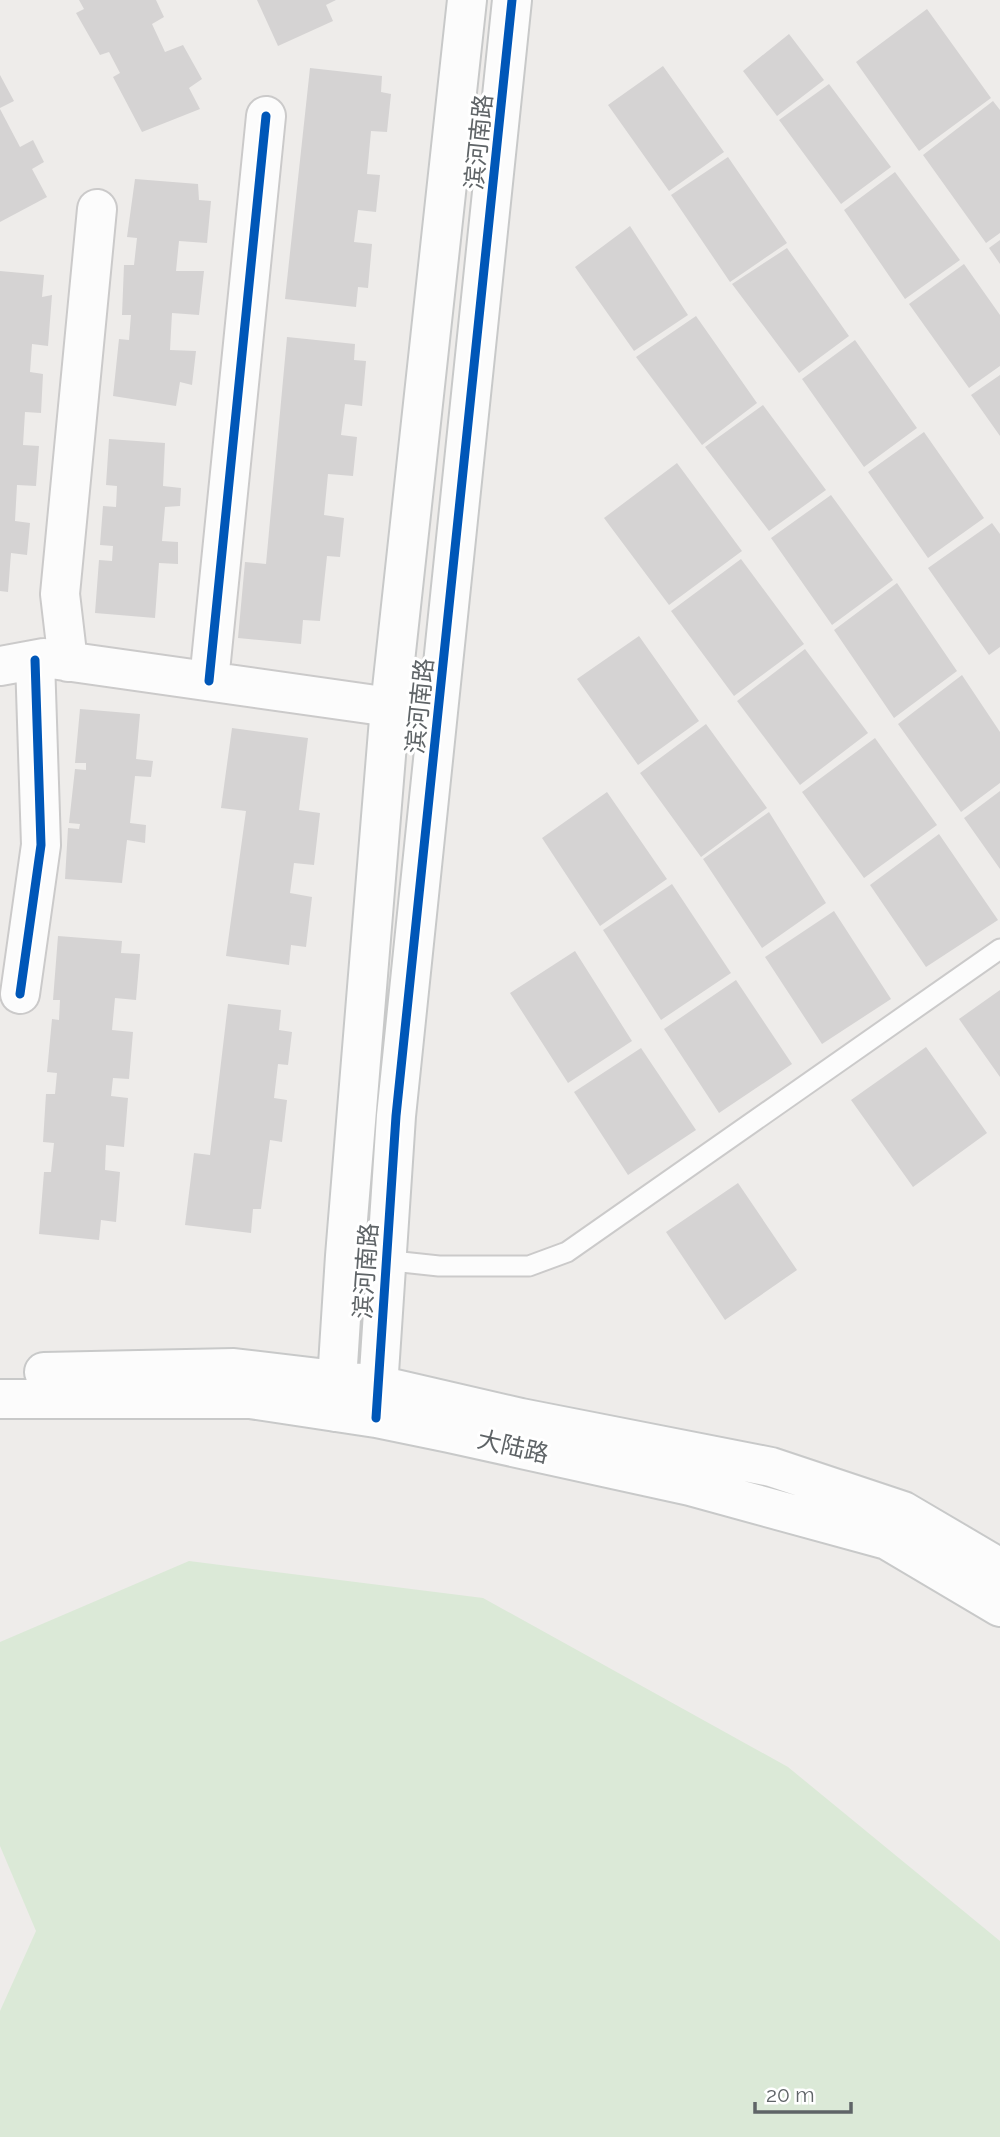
<svg xmlns="http://www.w3.org/2000/svg" width="1000" height="2137" font-family="Raleway,'Noto Sans SC',sans-serif">
  <style>
    .green { fill: #dbe9d7 }
    .building { fill: #d5d3d3 }
    .lines { fill: none; stroke-linecap: round; stroke-linejoin: round }
    .lane-casing { stroke: #cbcaca; stroke-width: 23 }
    .street-casing { stroke: #cbcaca; stroke-width: 42 }
    .secondary-casing { stroke: #c8c9c9; stroke-width: 42 }
    .lane { stroke: #fcfcfc; stroke-width: 19 }
    .street { stroke: #fcfcfc; stroke-width: 38 }
    .secondary { stroke: #fcfcfc; stroke-width: 38 }
    .cycleway-casing { stroke: #fff; stroke-width: 13 }
    .cycleway { stroke: #0057b8; stroke-width: 9 }
    .labels { text-anchor: middle; stroke-width: 6; stroke-linejoin: round; paint-order: stroke }
    .street-label { font-size: 24px; fill: #5f6467; stroke: #fff }
  </style>
  <rect width="100%" height="100%" fill="#eeecea"/>
  <path class="green" d="M189 1561 483 1598 788 1767 1000 1941V2137H0V2011L36 1931 0 1846V1642Z"/>
  <path class="building" d="M79 0H156L164 17 152 24 165 52 183 45 202 79 189 88 200 109 142 132 113 77 120 73 109 52 100 55 76 13 84 9Z
    M257 0H336L326 5 333 21 278 46Z
    M927 9 991 98 919 151 856 62Z
    M789 34 824 80 777 116 743 71Z
    M663 66 724 152 669 191 608 105Z
    M310 68 382 76 381 92 391 94 387 132 371 131 367 174 380 175 376 212 358 210 354 242 372 244 368 288 358 287 356 307 285 299Z
    M0 75 14 101 0 108Z
    M829 84 891 167 841 204 779 120Z
    M993 101 1000 110V233L986 243 923 155Z
    M0 109 20 147 33 140 44 162 32 169 47 197 0 222Z
    M728 157 787 243 730 282 671 195Z
    M895 172 960 260 905 299 844 210Z
    M135 179 198 184 199 200 211 201 207 243 179 241 176 271H204L199 315 172 313 170 350 196 351 192 385 180 382 176 406 113 396 119 339 129 340 131 315H122L124 265H134L137 238 127 237Z
    M630 226 688 315 634 351 575 267Z
    M1000 240V264L989 248Z
    M787 248 849 336 799 373 732 284Z
    M964 264 1000 315V366L969 388 909 304Z
    M0 271 44 275 42 297 52 295 48 346 32 344 30 372 43 374 41 413 25 412 23 445 39 446 36 486 17 485 15 521 30 523 27 555 11 553 8 592 0 591Z
    M696 316 757 403 702 445 636 357Z
    M287 337 355 344 354 360 366 361 362 406 345 404 341 435 357 437 353 476 328 474 324 515 344 518 340 557 327 556 320 621 303 620 301 644 238 638 245 562 266 564Z
    M855 340 917 428 864 467 802 379Z
    M1000 375V436L971 395Z
    M763 405 826 490 769 531 705 447Z
    M924 432 984 518 928 558 868 472Z
    M109 439 165 443 163 486 181 488 180 506 165 507 162 541 178 542V564L159 563 155 618 95 613 99 560 112 561 113 546 100 545 103 506 116 507 117 486 106 485Z
    M677 463 742 551 669 605 604 518Z
    M831 495 893 580 832 625 771 538Z
    M992 523 1000 534V647L989 655 928 568Z
    M741 559 804 644 734 696 671 611Z
    M897 583 957 671 894 718 834 630Z
    M639 636 699 721 638 765 577 679Z
    M805 649 868 733 800 785 737 701Z
    M962 675 1000 732V783L961 812 898 724Z
    M80 709 140 714 136 759 153 761 151 777 135 776 130 823 146 825 145 843 127 840 122 883 65 879 68 828 79 829 80 824 69 823 75 769 86 770V763H75Z
    M706 724 767 808 701 857 640 773Z
    M232 728 308 738 299 810 320 813 314 865 294 863 290 893 312 897 306 947 291 945 289 965 226 956 246 811 221 808Z
    M875 738 937 825 864 878 802 792Z
    M1000 791V869L964 818Z
    M607 792 667 879 600 926 542 838Z
    M769 812 826 903 762 948 703 859Z
    M939 834 998 920 926 967 870 885Z
    M672 884 731 973 661 1020 603 930Z
    M834 911 891 999 822 1044 765 957Z
    M58 936 122 941 121 953 140 954 136 1000 115 998 112 1030 133 1032 129 1079 113 1078 111 1096 128 1098 124 1147 106 1145 105 1170 120 1172 116 1222 101 1220 99 1240 39 1234 44 1172H51L54 1143 43 1142 46 1094H55L57 1073 47 1072 52 1019 59 1020 60 1000H53Z
    M575 951 632 1041 568 1083 510 993Z
    M736 980 792 1064 719 1113 664 1029Z
    M1000 990V1077L959 1019Z
    M228 1004 281 1010 279 1030 292 1032 288 1065 278 1064 274 1098 287 1100 282 1142 270 1140 261 1209H253L251 1233 185 1225 194 1153 210 1155Z
    M926 1047 987 1133 913 1187 851 1100Z
    M641 1048 696 1130 628 1175 574 1092Z
    M738 1183 797 1270 725 1320 666 1232Z"/>
  <g class="lines">
    <defs>
      <path id="lane" d="M345 1256 439 1266H529L567 1252 1000 949"/>
      <path id="street" d="M68 662 60 594 97 209
        M0 666 44 658 390 707
        M209 681 266 116
        M20 994 41 845 35 660"/>
      <path id="secondary" d="M44 1372 234 1368 378 1385 521 1418 771 1467 903 1511 1000 1568
        M0 1399H250L376 1418 449 1433 690 1486 887 1540 1000 1607
        M335 1412 345 1256 390 707 467 0
        M376 1418 396 1116 512 0"/>
    </defs>
    <use href="#lane" class="lane-casing"/>
    <use href="#street" class="street-casing"/>
    <use href="#secondary" class="secondary-casing"/>
    <use href="#lane" class="lane"/>
    <use href="#street" class="street"/>
    <use href="#secondary" class="secondary"/>
    <defs>
      <path id="cycleway" d="M209 681 266 116
        M20 994 41 845 35 660
        M376 1418 396 1116 512 0"/>
    </defs>
    <use href="#cycleway" class="cycleway-casing"/>
    <use href="#cycleway" class="cycleway"/>
  </g>
  <g class="labels">
    <g class="street-label">
      <text transform="translate(479 142) rotate(-84)" y="8">滨河南路</text>
      <text transform="translate(420 706) rotate(-84)" y="8">滨河南路</text>
      <text transform="translate(366 1271) rotate(-86)" y="8">滨河南路</text>
      <text transform="translate(513 1447) rotate(13)" y="8">大陆路</text>
    </g>
  </g>
  <path d="M755 2102v10h96v-10" fill="none" stroke="#5f6467" stroke-width="3.5"/>
  <text x="766" y="2102" font-size="21" fill="#5f6467" stroke="#ffffff" stroke-width="5" paint-order="stroke">20 m</text>
</svg>
